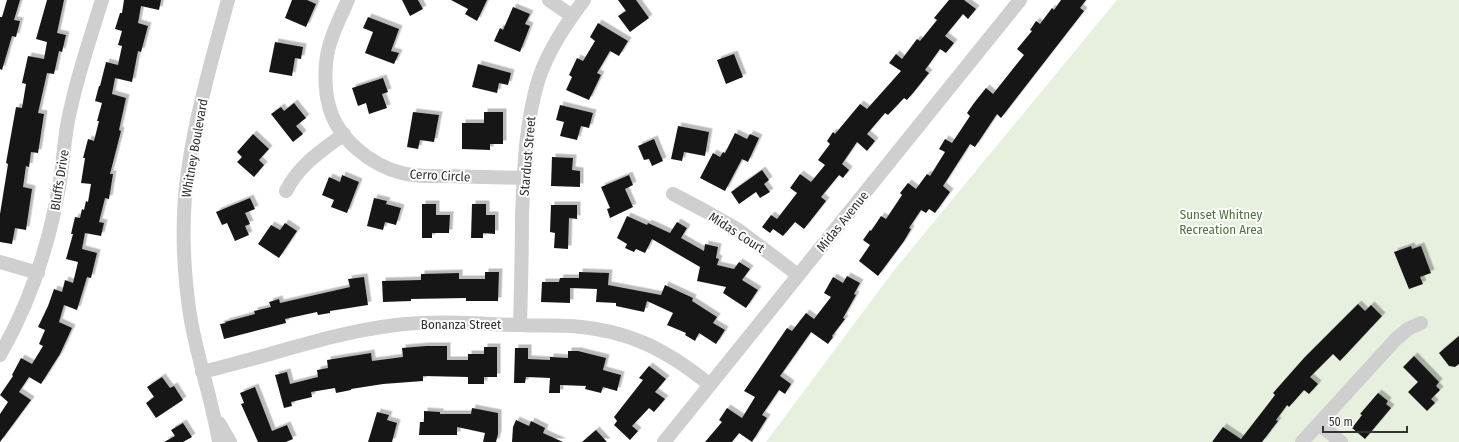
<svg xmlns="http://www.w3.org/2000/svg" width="1459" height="442" font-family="'Fira Sans Condensed',sans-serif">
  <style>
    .green { fill: #e7efdf }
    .building { fill: #191919; filter: url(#shadow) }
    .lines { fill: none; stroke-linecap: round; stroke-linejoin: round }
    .minor { stroke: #cfcfcf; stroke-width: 14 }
    .labels { text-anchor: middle; stroke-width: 4; stroke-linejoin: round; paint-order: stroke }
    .street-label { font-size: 13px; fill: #323232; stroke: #fff }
    .park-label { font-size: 13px; fill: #51713b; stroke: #fff }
  </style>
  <defs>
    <filter id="shadow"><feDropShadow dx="3.5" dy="-3.5" stdDeviation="0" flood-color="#0004"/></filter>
  </defs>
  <rect width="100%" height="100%" fill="#fff"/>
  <path class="green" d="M1117 0H1459V442H766L895 269Z"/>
  <path class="building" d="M7 0H20L14 20 20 21 16 37 12 36 2 70 0 69V17H2Z
    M47 0H64L57 33 66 35 62 52 59 51 54 74 47 73 38 113 44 114 38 153 31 152 29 167 26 166 23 187 32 189 26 230 15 228 12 244 0 242V214L8 164 6 163 16 107 22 108 26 84 22 83 28 56 44 59 47 42 36 39Z
    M124 0H161L159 10 141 6 138 23 148 26 141 52 138 51 132 82 115 78 112 94 126 98 119 130 121 131 110 174H113L109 199 105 198 99 222 104 223 101 236 85 233 82 249 97 253 91 278 87 277 77 310 64 305 59 322 72 328 60 354 41 384 29 377 19 392 31 400 0 442V414L8 402 0 395 13 376 12 375 21 358 32 364 43 346 39 344 45 330 38 327 48 306 54 289 62 292 65 280 73 283 78 262 66 259 73 234H71L75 217 80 218 82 209 84 210 86 201 88 202 91 184 81 183 85 158H83L88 139 94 141 99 121H97L102 103 95 101 99 86H100L106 62 118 65 122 46 118 45 122 31 115 29 120 13H122Z
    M292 0H307L316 4 306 27 285 18Z
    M402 0H418L423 9 410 16Z
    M451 0H487L477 21 465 14 468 9Z
    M618 0H636L649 18 630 32 618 16 626 11Z
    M949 0H964L976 9 968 19 963 14 945 36 954 43 946 53 940 49 925 70 929 73 913 93 907 100 904 98 888 115 885 113 867 134 875 141 867 151 857 142 842 164 849 170 843 178 839 175 821 197 826 201 804 229 795 222 783 236 773 229 770 233 762 227 771 215 777 219 797 193 790 188 800 174 811 182 825 165 818 160 830 144 827 141 833 132 835 134 860 104 867 109 901 71 889 63 896 54 902 59 917 39 920 41 937 20 934 18Z
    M1061 0H1086L1080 8 1084 11 1001 118 997 114 975 147 970 144 943 186 950 192 935 213 929 209 926 213 921 210 909 228 911 229 904 241 878 276 859 261 870 245 863 240 870 230 871 231 881 216 886 219 902 195 900 193 908 183 916 189 927 174 930 176 945 152 939 149 945 139 952 143 970 116 967 113 974 103 986 88 993 94 1024 55 1017 49 1032 31 1030 30 1036 21 1040 24 1052 8 1054 10Z
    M513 7 530 14 525 24 530 26 520 52 494 41 500 28 503 30Z
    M368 17 399 29 391 51 399 53 394 64 365 53 373 32 363 28Z
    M598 23 628 41 619 56 610 51 597 73 601 75 589 100 566 90 572 77 569 75 577 58 583 61 595 41 590 37Z
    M275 42 303 47 301 59 295 58 292 76 269 72Z
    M734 54 743 77 726 84 717 60Z
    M478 64 511 73 508 85 499 83 497 93 472 87Z
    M383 78 388 92 382 94 387 108 369 114 366 103 358 106 352 88Z
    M294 103 306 118 296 126 303 134 293 142 271 114 281 107 284 111Z
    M560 105 593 113 589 128 581 126 577 140 560 136 564 122 556 120Z
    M413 112 439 115 434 142 420 140 418 149 407 147Z
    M484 112H503V144H490V150L462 149V123H484Z
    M678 126 709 132 705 156 684 152 682 161 671 159Z
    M735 133 747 139 750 134 759 138 748 162 742 159 725 191 700 178 713 153 720 157 723 152 725 153Z
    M253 134 269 149 259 160 264 165 254 177 237 162 242 157 237 152Z
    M654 139 663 161 652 166 649 159 644 160 638 146Z
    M552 157 573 158 572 170 580 171V187L551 186Z
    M762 170 769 180 764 184 770 192 760 198 756 192 739 204 731 192Z
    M342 175 359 182 347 213 331 207 334 200 322 195 329 177 340 182Z
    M629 175 633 185 625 189 633 207 610 218 607 209 610 208 601 187Z
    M250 198 255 209 245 213 250 224 245 226 249 235 235 241 227 223 222 225 216 212Z
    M374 198 387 201 386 204 401 208 396 225 385 222 383 230 367 226Z
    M422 204H436V215H450L449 233H432V238H422Z
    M472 204H486V215H495V234L483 233V238H471Z
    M551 205H577V219L569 218 568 249 554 248 555 233 550 232Z
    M627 216 647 225 648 223 670 233 677 222 687 228 681 238 704 251 705 244 718 247 716 258 719 259 717 265 734 269 739 262 750 269 742 280 758 290 746 308 723 293 726 287 697 281 700 267 652 239 645 253 636 249 634 252 625 248 627 244 617 238Z
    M285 223 297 231 279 258 258 244 271 225 280 230Z
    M1411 246 1412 249 1421 246 1431 273 1420 277 1423 284 1409 289 1394 252Z
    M485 272H499L498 301H466V298L411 299V301L383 302 382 281 421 280V274L459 273V279H485Z
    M579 272 609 273 608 285 661 295 665 285 693 298 692 301 717 317 713 323 725 330 716 344 699 333 695 341 685 335 686 333 667 325 673 313 647 301 644 312 616 306V303L596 302 597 289 570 288V303L541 302 542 282H559L560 278H579Z
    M847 276 860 283 854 294 856 295 843 318 845 319 832 336 833 337 828 344 811 332 780 376 791 384 785 394 779 390 762 415 767 418 752 442 739 433 732 442H705L722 422 719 420 727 408 742 418 755 397 744 391 787 328 792 331 806 313 814 319 831 297 824 293 833 277 843 283Z
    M364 277 368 305 330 311V313L318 315 317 312 285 319 286 323 224 339 220 324 226 323 225 322 255 314 254 311 271 307 269 302 279 299 280 303 350 287 348 279Z
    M1358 304 1365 311 1371 305 1382 316 1340 361 1333 354 1310 377 1318 384 1309 394 1304 390 1289 407 1287 405 1276 420 1278 421 1262 442H1212L1223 427 1241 439 1275 395 1273 393 1304 358Z
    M1459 336V364L1455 367 1449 366 1439 353Z
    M426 346H447V360H468V354H484V347H497V377H484V384H468V377L423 376V381L383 384 351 389V390L336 393 335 388 311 392 312 397 291 402 292 406 284 408 275 375 287 372 290 384 318 377 317 370 328 368 327 360 371 353 372 361 403 357 402 348Z
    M515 348H528V359L550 360V357L568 358V351H578L606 358 603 370 621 375 617 391 603 387 601 393 585 389 586 386 560 385V393H549L550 378 526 377 525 383H514Z
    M1414 356 1439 382 1436 386 1440 390 1431 399 1435 403 1427 411 1408 392 1418 382 1403 367Z
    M649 366 666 379 655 392 665 399 654 412 649 408 632 426 638 431 630 440 614 425 617 421 614 417 643 380 639 378Z
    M162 377 170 388 174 386 183 400 156 418 146 403 154 397 147 387Z
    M255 387 272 431 287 425 293 439 286 442H258L241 404 244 403 240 393Z
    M1378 393 1388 401 1386 404 1391 408 1365 439 1352 428 1362 415 1360 414Z
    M472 408 498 413V434L496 442H483L485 433 457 427V435H419L420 422H424V411L440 412V414H471Z
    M377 412 389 415 387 420 397 423 392 442H368Z
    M516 420 529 426 531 421 545 428 543 433 563 442H512L513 427Z
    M183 423 192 437 183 442H164L175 436 171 430Z
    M596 430 607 442H582Z"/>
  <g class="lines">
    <path class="minor" d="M348 0C339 20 328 41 326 63 325 77 325 92 329 106 337 138 370 165 402 173 416 177 432 176 447 176 473 177 498 177 524 178
      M549 0 572 16
      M286 191C299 165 321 151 344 134
      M673 194 707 212 737 229 798 275
      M0 262 38 273
      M520 325C521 289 522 252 522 216 524 170 525 123 539 78 549 49 566 24 584 0
      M0 355C31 301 50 242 60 181 63 163 64 144 67 126 75 83 89 42 102 0
      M202 372C267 357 329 333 396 325 437 320 479 324 520 325 537 326 554 325 571 326 628 330 666 349 710 385
      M219 423 230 442
      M1319 424 1341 442
      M219 442C212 399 197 358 190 315 183 268 181 218 188 171 196 113 213 56 228 0
      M664 442 1020 0
      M1302 442 1396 339 1408 329 1421 323"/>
  </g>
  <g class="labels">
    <g class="street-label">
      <text transform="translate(194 148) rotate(-80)" y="5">Whitney Boulevard</text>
      <text transform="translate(527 156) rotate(-85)" y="5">Stardust Street</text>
      <text transform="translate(440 175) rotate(3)" y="5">Cerro Circle</text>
      <text transform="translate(59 180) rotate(-81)" y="5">Bluffs Drive</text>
      <text transform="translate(842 221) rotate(-51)" y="5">Midas Avenue</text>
      <text transform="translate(737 232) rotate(33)" y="5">Midas Court</text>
      <text x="461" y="329">Bonanza Street</text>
    </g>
    <g class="park-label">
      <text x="1221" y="219">Sunset Whitney<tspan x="1221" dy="15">Recreation Area</tspan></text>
    </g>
  </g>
  <path d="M1323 426v6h84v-6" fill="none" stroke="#323232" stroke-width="2"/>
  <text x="1329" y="426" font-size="12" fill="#323232" stroke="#ffffff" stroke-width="3" paint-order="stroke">50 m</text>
</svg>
